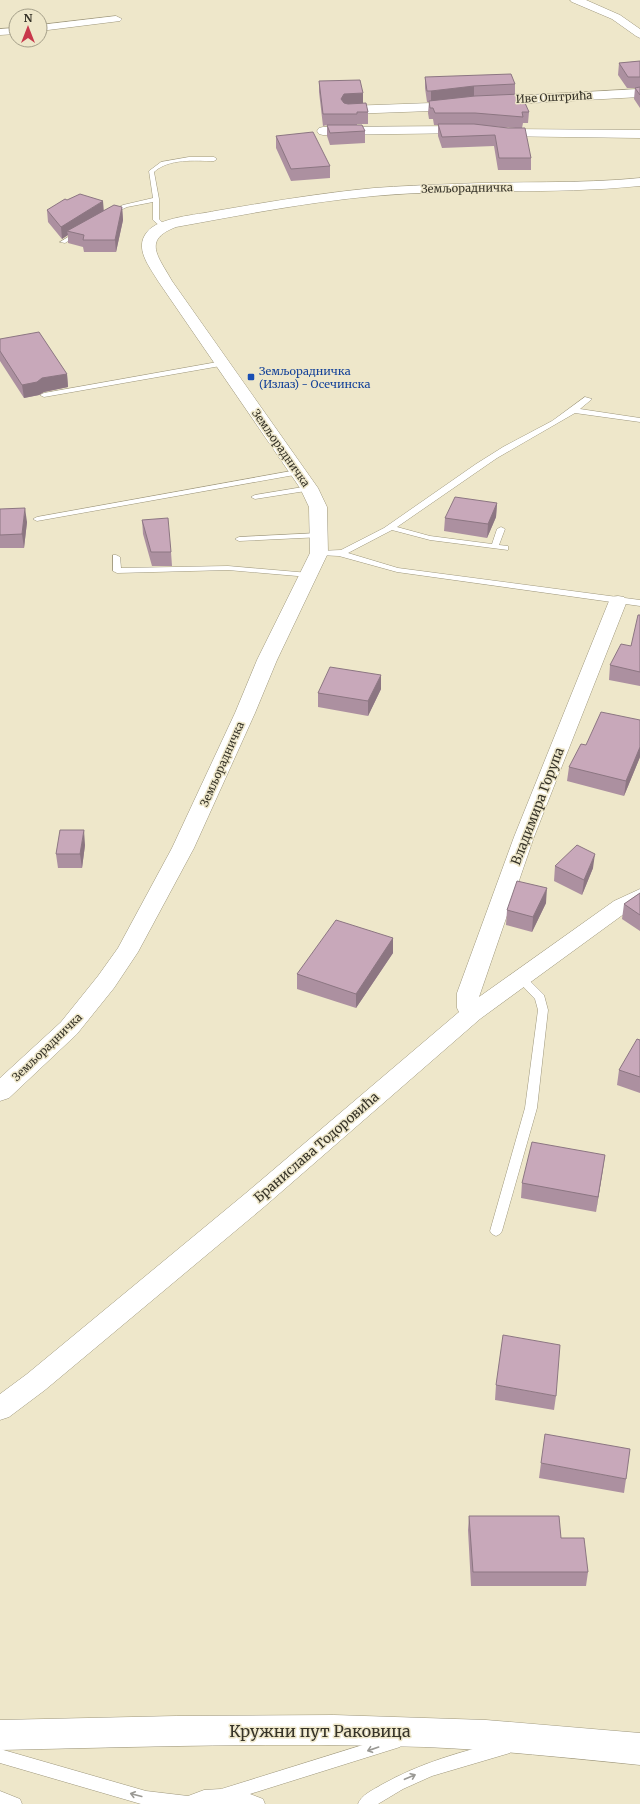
<svg xmlns="http://www.w3.org/2000/svg" width="640" height="1804" font-family="Merriweather,serif">
  <style>
    .lines { fill: none; stroke-linecap: round; stroke-linejoin: round }
    .service-casing { stroke: #9e977c; stroke-width: 1 }
    .minor-casing { stroke: #9e977c; stroke-width: 1 }
    .tertiary-casing { stroke: #9e977c; stroke-width: 1 }
    .secondary-casing { stroke: #9e977c; stroke-width: 1 }
    .service { fill: #fff; fill-rule: evenodd }
    .minor { fill: #fff; fill-rule: evenodd }
    .tertiary { fill: #fff; fill-rule: evenodd }
    .secondary { fill: #fff; fill-rule: evenodd }
    .wall { fill: #ac90a0; fill-rule: evenodd }
    .shaded-wall { fill: #8c7682 }
    .building { fill: #c8a8ba; stroke: #8c7682 }
    .oneway { stroke: #9a9994 }
    .transit-dot { fill: #1a4fb4; stroke: #eee7ca; stroke-width: 1.5 }
    .labels { text-anchor: middle; stroke-width: 3; stroke-linejoin: round; paint-order: stroke }
    .far-street-label { font-size: 11px; fill: #363328; stroke: #eee7ca }
    .far-transit-label { font-size: 11px; fill: #164399; stroke: #eee7ca; text-anchor: start }
    .street-label { font-size: 13px; fill: #363328; stroke: #eee7ca }
    .near-street-label { font-size: 16px; fill: #363328; stroke: #eee7ca }
  </style>
  <rect width="100%" height="100%" fill="#eee7ca"/>
  <g class="lines">
    <defs>
      <path id="service" d="M189 157H214L217 159 214 161C195 161 169 158 154 172L159 199V219L165 225V227H161L153 220V202L127 207 110 215 107 213 123 205 153 198 149 171 161 162Z
        M78 231 83 232 65 243 60 242Z
        M223 361H226V365L44 397 40 395 44 393Z
        M585 397 592 399 580 409 640 418V422L575 413 497 458 397 527 430 536 492 544 497 529 501 527 505 529 499 545 508 546V550L430 540 392 530 348 553 398 568 640 600V606L397 572 339 556 319 555 315 553 319 551 341 550 384 528 476 464 503 447 552 421Z
        M297 470 301 472 300 474 37 521 33 519 37 517Z
        M309 486H312V490L255 499 251 497 255 495Z
        M319 533 323 535 322 537 239 541 235 539 239 537Z
        M113 555H116L120 557 121 568 228 566 309 573 313 575 309 577 228 570 117 573 113 571Z
        M520 974 524 975 544 995 548 1010 537 1108 502 1231 500 1234 496 1236 492 1234 490 1231 525 1108 538 1010 535 999 515 978Z
        M395 1735 400 1737 402 1742 400 1747 250 1794 263 1799 265 1804H141L0 1763V1749L146 1791 188 1796 204 1790 221 1789Z
        M505 1741 510 1743 512 1748 510 1753 432 1776 403 1789 378 1804H358C361 1795 373 1790 381 1785 420 1763 462 1751 505 1741Z
        M0 1791 20 1799 22 1804H0Z"/>
      <path id="minor" d="M116 16 122 19 120 21 40 31V25Z
        M16 28V34L0 35V29Z
        M640 89V97L495 105 491 104 489 101 491 98 495 97Z
        M457 100 461 101 463 104 461 107 431 111 348 114 344 113 342 110 344 107 348 106 431 103Z
        M467 126 471 127 473 130 471 133 323 135 319 134 317 131 319 128 323 127Z
        M498 129 640 130V138L494 136 492 133 494 130Z
        M618 596 624 597 627 601 534 837 479 997 614 901 640 889V905L628 911 480 1019 264 1207 45 1390 9 1417 0 1420V1394L27 1374 246 1193 459 1012 457 1008V993L514 837 609 601 612 597Z"/>
      <path id="tertiary" d="M570 0H586L620 15 640 29V38L636 36 612 19 572 2Z
        M640 178V186C552 195 462 188 374 196 308 202 242 215 176 227 142 240 158 256 172 281L318 488 327 507 328 553 277 660 255 713 194 848 138 952 114 988 77 1034 9 1098 0 1101V1078L61 1022 98 976 118 948 172 848 235 713 257 660 310 553 309 507 300 488 158 281C149 266 134 248 147 232 159 217 197 215 215 211 268 202 321 193 374 188 400 186 426 185 453 184 515 181 578 184 640 178Z"/>
      <path id="secondary" d="M334 1715 486 1720 640 1733V1765C568 1758 497 1750 425 1747 283 1742 141 1747 0 1750V1720L176 1716Z"/>
    </defs>
    <use href="#service" class="service-casing"/>
    <use href="#minor" class="minor-casing"/>
    <use href="#tertiary" class="tertiary-casing"/>
    <use href="#secondary" class="secondary-casing"/>
    <use href="#service" class="service"/>
    <use href="#minor" class="minor"/>
    <use href="#tertiary" class="tertiary"/>
    <use href="#secondary" class="secondary"/>
  </g>
  <path class="wall" d="M640 61V108L634 99 635 88H627L618 75 619 63Z
    M425 77 515 84V94L529 112 528 123H523L522 128 531 158V170H498L494 146 442 148 438 136V125H434L433 119H429L428 113 429 102H427L425 88ZM489 126 501 127 516 128H508Z
    M319 81 363 93V104L368 112V124H357V125L365 131V143L330 145 327 136V125L323 126 319 92Z
    M276 136 330 166V178L291 181 276 148Z
    M122 207 123 220 116 252H84L83 247 68 243V235L62 239 48 222 47 210H104Z
    M0 339 67 374 68 387 44 392 39 395 24 398 0 361Z
    M497 503 496 517 487 538 444 531 445 518Z
    M0 509 27 522 24 548H0Z
    M142 520 171 552 172 566H152L143 534Z
    M640 615V686L609 680 610 665 631 646Z
    M381 675V689L368 716 318 707V693Z
    M640 720V757L624 796 567 781 569 767 586 745Z
    M85 845 82 868H58L56 854Z
    M555 866 593 868 582 895 554 881Z
    M640 893V931L622 919 624 904Z
    M546 903 532 932 506 925 507 910Z
    M393 938V953L356 1008 297 989V974Z
    M640 1040V1093L617 1085 619 1070Z
    M605 1155 596 1212 521 1198 522 1183Z
    M496 1385 556 1396 554 1410 495 1400Z
    M541 1463 626 1479 624 1493 539 1478Z
    M469 1516 561 1538 588 1572 586 1586H471L468 1530Z"/>
  <path class="shaded-wall" d="M474 86V96L431 102V91Z
    M363 93V104L344 106 341 99 344 94Z
    M103 201 104 213 67 231 68 235 62 239 61 227Z
    M122 207 123 220 116 252 115 240Z
    M67 374 68 387 44 392 39 395 24 398 22 385 42 378Z
    M497 503 496 517 487 538 488 524Z
    M25 508 27 522 24 548 22 534Z
    M381 675V689L368 716V701Z
    M640 747V757L624 796 626 781Z
    M84 830 85 845 82 868 80 854Z
    M595 854 593 868 582 895 584 880Z
    M547 888 546 903 532 932 533 917Z
    M393 938V953L356 1008V994Z
    M605 1155 603 1169 596 1212 598 1197Z"/>
  <path class="building" d="M640 61V77H628L619 63Z
    M511 74 515 84 474 86 431 91H427L425 77Z
    M360 80 363 93 344 94 341 99 344 103 348 104 366 103 368 112H357V114H323L319 81Z
    M640 87V95L635 88Z
    M521 94 529 112H522L523 117 475 113H435L433 108H430L429 101 475 96Z
    M438 124H474L508 128H525L531 158H499L495 135 442 137Z
    M327 125H362L365 131 330 133Z
    M313 132 330 166 291 169 276 136Z
    M80 194 103 201 61 227 47 210 65 199 67 200Z
    M114 205 122 207 115 240H83L84 235 67 231Z
    M39 332 67 374 42 378 37 382 22 385 0 351V339Z
    M455 497 497 503 488 524 445 518Z
    M25 508 22 534 0 535V509Z
    M168 518 171 552H151L142 520Z
    M638 615H640V672L610 665 621 644 631 646Z
    M330 667 381 675 368 701 318 693Z
    M601 712 640 720V747L626 781 569 767 581 744 586 745Z
    M60 830H84L80 854H56Z
    M577 845 595 854 584 880 555 866Z
    M517 881 547 888 533 917 507 910Z
    M640 893V915L624 904Z
    M336 920 393 938 356 994 297 974Z
    M637 1039 640 1040V1077L619 1070Z
    M532 1142 605 1155 598 1197 522 1183Z
    M503 1335 560 1345 556 1396 496 1385Z
    M545 1434 630 1449 626 1479 541 1463Z
    M469 1516H559L561 1538H584L588 1572H473Z"/>
  <defs><path id="oneway-shaft" d="M-6 0H5M1.5-3L5.5 0L1.5 3" fill="none" stroke-width="1.6" stroke-linecap="round" stroke-linejoin="round"/></defs>
  <g class="oneway">
    <use href="#oneway-shaft" transform="translate(373 1749) rotate(161)"/>
    <use href="#oneway-shaft" transform="translate(410 1777) rotate(-23)"/>
    <use href="#oneway-shaft" transform="translate(136 1795) rotate(-165)"/>
  </g>
  <rect class="transit-dot" x="247" y="373" width="8" height="8" rx="2"/>
  <g class="labels">
    <g class="far-street-label">
      <text transform="translate(554 97) rotate(-3)" y="4">Иве Оштрића</text>
      <text transform="translate(467 188) rotate(-1)" y="4">Земљорадничка</text>
      <text transform="translate(281 448) rotate(55)" y="4">Земљорадничка</text>
      <text transform="translate(222 764) rotate(-66)" y="4">Земљорадничка</text>
      <text transform="translate(47 1047) rotate(-44)" y="4">Земљорадничка</text>
    </g>
    <g class="far-transit-label">
      <text x="259" y="375">Земљорадничка<tspan x="259" dy="13">(Излаз) - Осечинска</tspan></text>
    </g>
    <g class="street-label">
      <text transform="translate(537 806) rotate(-69)" y="5">Владимира Горупа</text>
      <text transform="translate(316 1147) rotate(-41)" y="5">Бранислава Тодоровића</text>
    </g>
    <g class="near-street-label">
      <text x="320" y="1737">Кружни пут Раковица</text>
    </g>
  </g>
  <g transform="translate(28 28)"><circle r="19" fill="#eee7ca" stroke="#a49f89"/>
  <path d="M0-3L7 15L0 10L-7 15Z" fill="#c8384b"/>
  <text y="-6" font-size="11" font-weight="bold" text-anchor="middle" fill="#363328">N</text>
  </g>
</svg>
